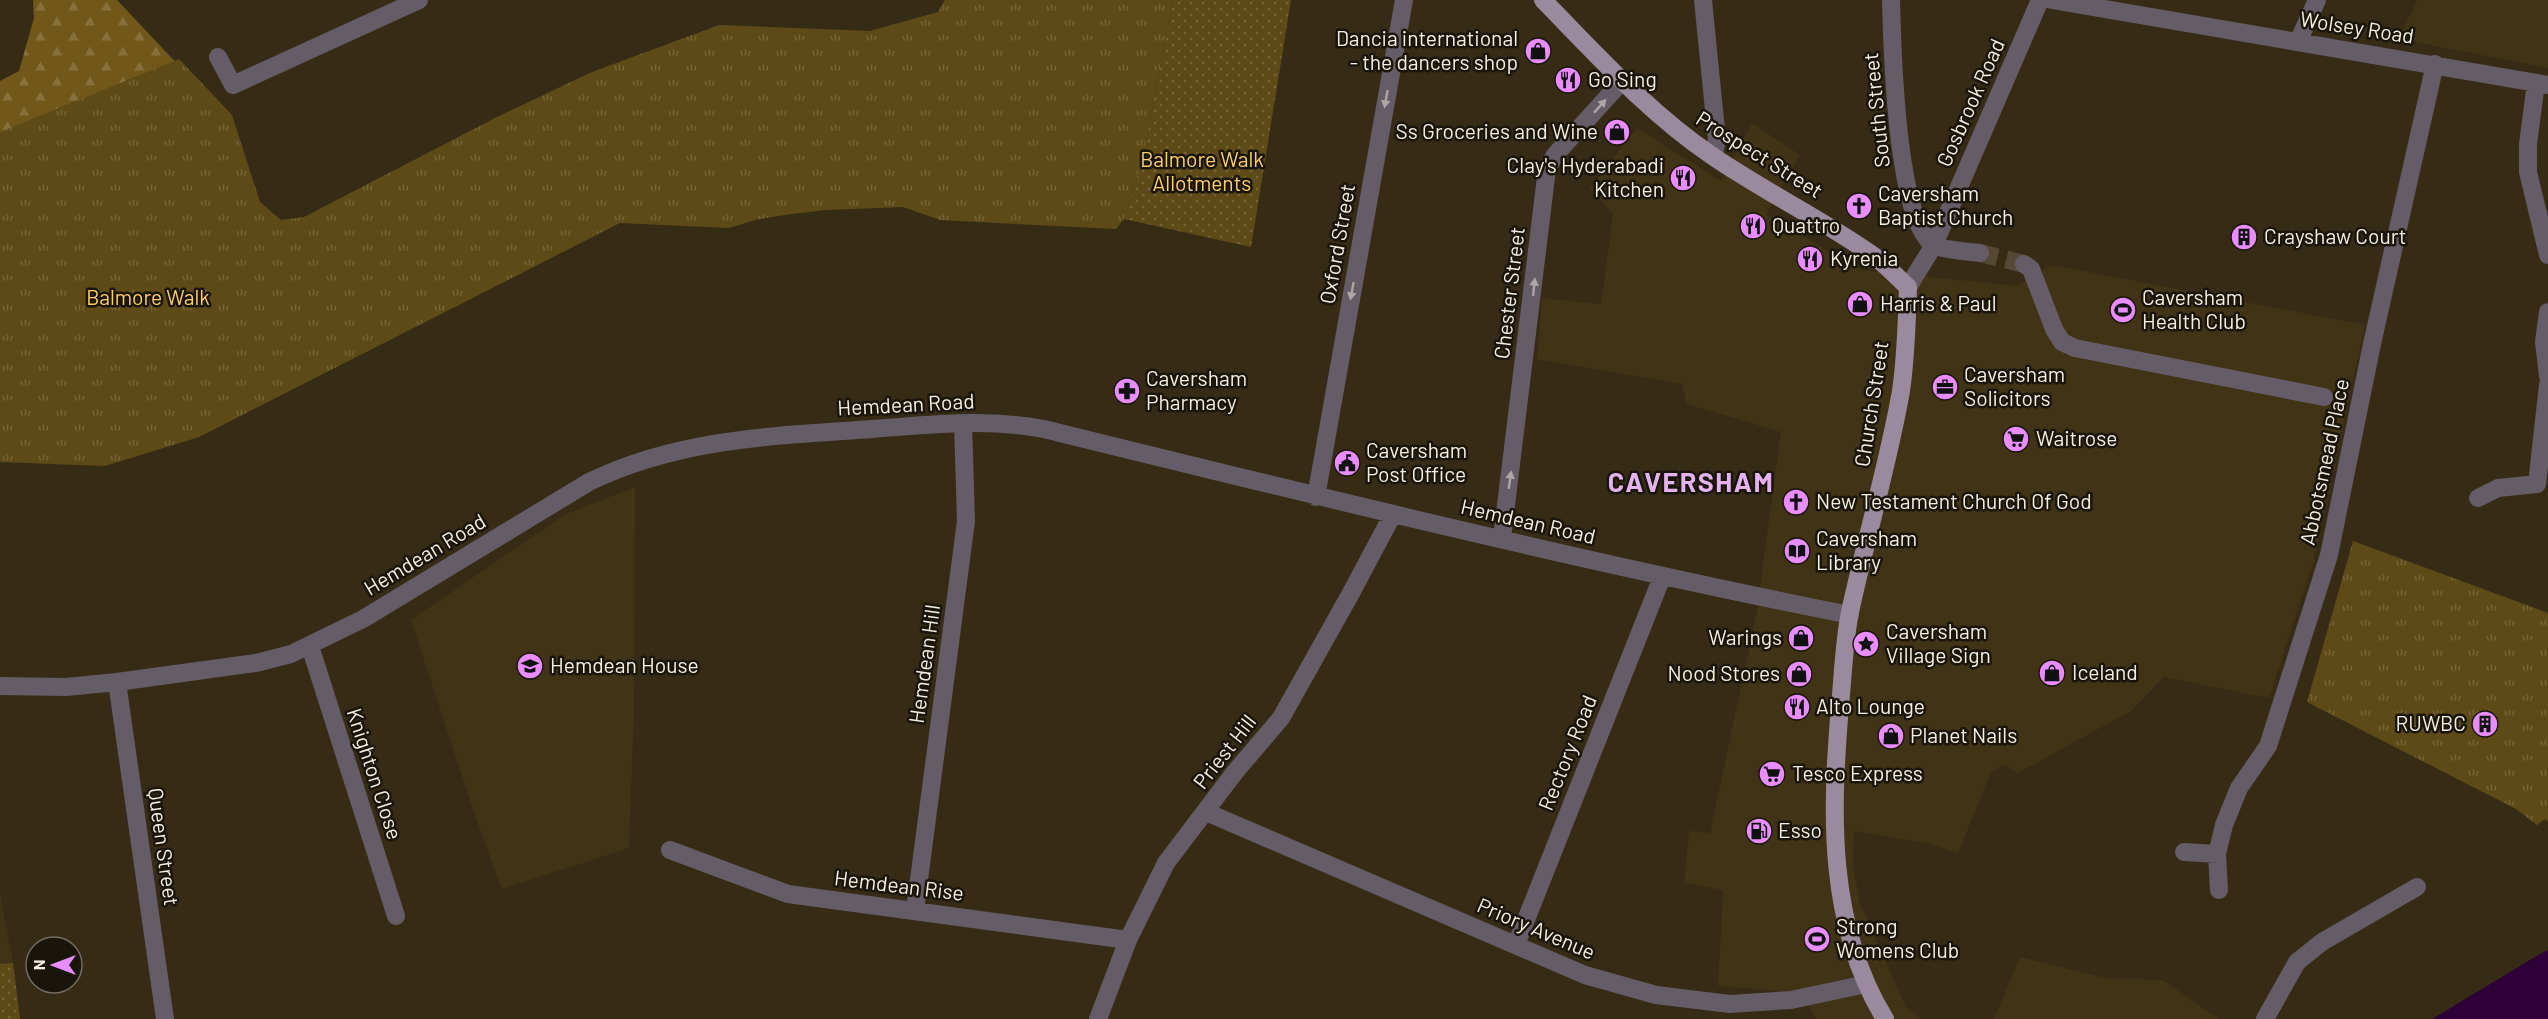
<svg xmlns="http://www.w3.org/2000/svg" width="2548" height="1019" font-family="Barlow,sans-serif">
  <style>
    .built { fill: #413315 }
    .grass { fill: url(#grass-dots) }
    .forest { fill: url(#forest-firs) }
    .park { fill: url(#park-tufts) }
    .water { fill: #2d0037 }
    .lines { fill: none; stroke-linecap: round; stroke-linejoin: round }
    .minor-tunnel { stroke: #534934; stroke-width: 18; stroke-dasharray: 18 9; stroke-linecap: butt }
    .minor { stroke: #645c66; stroke-width: 18 }
    .major { stroke: #9a8a9d; stroke-width: 18 }
    .oneway { fill: #ada6a4 }
    .labels { text-anchor: middle; stroke-width: 5; stroke-linejoin: round; paint-order: stroke }
    .street-label { font-size: 21px; fill: #f6efe1; stroke: #1a150b }
    .poi-label { font-size: 21px; fill: #f6efe1; stroke: #1a150b; text-anchor: start }
    .park-label { font-size: 21px; fill: #fecf64; stroke: #1a150b }
    .district-label { font-size: 27px; font-weight: bold; letter-spacing: 1.5px; fill: #e4b2ef; stroke: #1a150b }
  </style>
  <defs>
    <pattern id="grass-dots" width="8" height="8" patternUnits="userSpaceOnUse" patternTransform="scale(1.5)"><rect width="8" height="8" fill="#5e4a17"/><path d="M2 2h.1M6 6h.1" fill="none" stroke="#766438" stroke-width="1.8" stroke-linecap="round"/></pattern>
    <pattern id="forest-firs" width="22" height="20" patternUnits="userSpaceOnUse" patternTransform="scale(1.5)"><rect width="22" height="20" fill="#71581a"/><path d="M5 1l3.5 6h-7zM16 11l3.5 6h-7z" fill="#86703b"/></pattern>
    <pattern id="park-tufts" width="24" height="20" patternUnits="userSpaceOnUse" patternTransform="scale(1.5)"><rect width="24" height="20" fill="#5e4a17"/><path d="M3 7l-1-3M5 7V3M7 7l1-3M15 17l-1-3M17 17v-4M19 17l1-3" fill="none" stroke="#766438"/></pattern>
  </defs>
  <rect width="100%" height="100%" fill="#362c16"/>
  <path class="built" d="M2417 0H2548V68L2399 39Z
    M1752 123 1800 155 1766 215 1861 270 2018 286 2052 265 2365 325 2313 563 2269 698 2164 677 2131 711 2018 773 2005 765 1991 772 1958 853 1927 843 1854 831 1853 865 1860 903 1906 1008 1921 1019H1816L1803 993 1718 986 1723 890 1684 883 1689 831 1710 833 1756 616 1781 432 1687 404 1682 384 1537 359 1542 298 1601 304 1613 214 1590 188 1637 128 1721 181Z
    M635 487 634 712 629 848 502 889 472 807 411 620 564 515Z
    M0 894 13 963 0 964Z
    M2020 957 2106 978 2163 980 2219 1019H1994Z"/>
  <path class="grass" d="M1173 0H1291L1251 247 1124 219 1143 157Z
    M13 963 20 1019H0V964Z"/>
  <path class="forest" d="M33 0H117L183 70 0 187V81L19 71 34 18Z"/>
  <path class="park" d="M945 0H1173L1143 157 1124 219 1116 229 940 220 903 207 826 210 791 214 755 220 729 228 620 223 199 437 105 466 0 462V132L179 59 232 115 260 202 281 220 304 217 497 117 592 72 719 25 870 31 938 12Z
    M2353 541 2548 613V822L2545 819 2537 825 2516 809 2307 702Z"/>
  <path class="water" d="M2548 950V1019H2432L2540 954Z"/>
  <g class="lines">
    <path class="minor-tunnel" d="M1980 253 2024 264"/>
    <path class="minor" d="M1703 0 1717 140 1713 156
      M1891 0C1892 43 1896 225 1934 245 1946 251 1966 251 1980 253
      M2052 0 2548 85
      M2298 42 2317 0
      M218 57 233 85 419 0
      M2536 83 2528 144V172L2548 255
      M2024 264 2031 269 2054 329 2062 342 2075 348 2324 397
      M1908 287 1934 245 2040 0
      M2548 312 2544 342 2548 376
      M1316 497 1404 0
      M2478 498 2498 488 2537 484 2548 385
      M1502 538 1547 169 1555 155 1623 80
      M310 646 396 916
      M117 682 165 1019
      M0 686 66 687 117 682 256 663 291 654 363 619 589 482C680 438 774 436 872 429 930 425 987 418 1044 429 1312 495 1579 561 1850 615
      M1206 812 1585 975 1656 995 1730 1004 1791 1000 1866 984
      M670 850 788 894 1128 940
      M2184 852 2217 854
      M2219 890 2217 854 2224 825 2239 788 2268 746 2329 555 2372 344 2435 64
      M915 910 966 521 963 423
      M1516 945 1662 577
      M1098 1019 1128 940 1166 863 1235 772 1281 718 1351 593 1393 514
      M2265 1019 2297 962 2322 942 2417 887"/>
    <path class="major" d="M1543 0C1596 54 1648 112 1711 155 1763 191 1822 219 1874 256 1886 265 1897 277 1908 287 1907 321 1906 357 1901 391 1888 465 1866 538 1850 612 1844 642 1843 675 1840 706 1831 813 1827 924 1885 1019"/>
  </g>
  <defs><path id="oneway-solid" d="M-6-.8H1V-3.2L6.5 0L1 3.2V.8H-6Z" transform="scale(1.5)"/></defs>
  <g class="oneway">
    <use href="#oneway-solid" transform="translate(1386 99) rotate(100)"/>
    <use href="#oneway-solid" transform="translate(1600 106) rotate(-48)"/>
    <use href="#oneway-solid" transform="translate(1534 287) rotate(-84)"/>
    <use href="#oneway-solid" transform="translate(1352 291) rotate(100)"/>
    <use href="#oneway-solid" transform="translate(1510 480) rotate(-82)"/>
  </g>
  <defs>
    <symbol id="shop-disc" viewBox="-11 -11 22 22"><circle r="9.5" fill="#e98dfe" stroke="#1a150b"/><path d="M-5-2.5h2.3a2.7 3.5 0 0 1 5.4 0H5L5.5 6h-11ZM-1.5-2.5h3a1.5 2.3 0 0 0-3 0Z" fill="#111"/></symbol>
    <symbol id="restaurant-disc" viewBox="-11 -11 22 22"><circle r="9.5" fill="#e98dfe" stroke="#1a150b"/><path d="M-5-6h1v4h1v-4h1v4h1v-4h1v5L-1.5 .5V6h-2V.5L-5-1ZM5-6V6H3V1.5H1.5Q1.5-4 5-6Z" fill="#111"/></symbol>
    <symbol id="church-disc" viewBox="-11 -11 22 22"><circle r="9.5" fill="#e98dfe" stroke="#1a150b"/><path d="M-1.2-6h2.4v3.5h3.3v2.4h-3.3V6h-2.4V-.1h-3.3v-2.4h3.3Z" fill="#111"/></symbol>
    <symbol id="building-disc" viewBox="-11 -11 22 22"><circle r="9.5" fill="#e98dfe" stroke="#1a150b"/><path d="M-4-6H4V6H1V3H-1V6H-4ZM-2.5-4.3h1.7v1.8h-1.7ZM.8-4.3h1.7v1.8H.8ZM-2.5-1h1.7V.8h-1.7ZM.8-1h1.7V.8H.8Z" fill="#111"/></symbol>
    <symbol id="stadium-disc" viewBox="-11 -11 22 22"><circle r="9.5" fill="#e98dfe" stroke="#1a150b"/><path d="M0-5a6.5 5 0 1 0 0 10a6.5 5 0 1 0 0-10ZM-3.5-1.8h7v3.6h-7Z" fill="#111"/></symbol>
    <symbol id="office-disc" viewBox="-11 -11 22 22"><circle r="9.5" fill="#e98dfe" stroke="#1a150b"/><path d="M-6-3h4V-5.5h4V-3h4V5H-6ZM-1-4.5V-3h2v-1.5ZM-6 0V1H6V0Z" fill="#111"/></symbol>
    <symbol id="pharmacy-disc" viewBox="-11 -11 22 22"><circle r="9.5" fill="#e98dfe" stroke="#1a150b"/><path d="M-2-6h4v4h4v4h-4v4h-4v-4h-4v-4h4Z" fill="#111"/></symbol>
    <symbol id="supermarket-disc" viewBox="-11 -11 22 22"><circle r="9.5" fill="#e98dfe" stroke="#1a150b"/><path d="M-6-5.5h2.5l.6 2H6L4.5 2H-2.5L-4.4-4H-6ZM-1.5 3.2a1.3 1.3 0 1 0 .1 0ZM3 3.2a1.3 1.3 0 1 0 .1 0Z" fill="#111"/></symbol>
    <symbol id="civic-disc" viewBox="-11 -11 22 22"><circle r="9.5" fill="#e98dfe" stroke="#1a150b"/><path d="M-.6-6.5H3V-4.5H.6V-3L4-1V1h2V6H-6V1h2V-1L-.6-3ZM-1.2 2.5V6h2.4V2.5Z" fill="#111"/></symbol>
    <symbol id="library-disc" viewBox="-11 -11 22 22"><circle r="9.5" fill="#e98dfe" stroke="#1a150b"/><path d="M-6-4Q-3-5.5-.7-3.5V5Q-3 3-6 4ZM6-4Q3-5.5 .7-3.5V5Q3 3 6 4Z" fill="#111"/></symbol>
    <symbol id="sight-disc" viewBox="-11 -11 22 22"><circle r="9.5" fill="#e98dfe" stroke="#1a150b"/><path d="M0-6L1.8-2.2L6-1.7L2.9 1.2L3.7 5.4L0 3.3L-3.7 5.4L-2.9 1.2L-6-1.7L-1.8-2.2Z" fill="#111"/></symbol>
    <symbol id="school-disc" viewBox="-11 -11 22 22"><circle r="9.5" fill="#e98dfe" stroke="#1a150b"/><path d="M0-5L7-2L0 1L-7-2ZM-4 1L0 2.5L4 1V4Q0 6-4 4Z" fill="#111"/></symbol>
    <symbol id="fuel-disc" viewBox="-11 -11 22 22"><circle r="9.5" fill="#e98dfe" stroke="#1a150b"/><path d="M-5.5-6h7V0h2V4h1.3V-2.5L3-4.5l.8-.8L6-3V5H2.5V1h-1V6h-7ZM-4.2-4.7v3.2H.2V-4.7Z" fill="#111"/></symbol>
  </defs>
  <g fill-rule="evenodd">
    <use href="#shop-disc" x="1523" y="36" width="30" height="30"/>
    <use href="#restaurant-disc" x="1553" y="65" width="30" height="30"/>
    <use href="#shop-disc" x="1602" y="117" width="30" height="30"/>
    <use href="#restaurant-disc" x="1668" y="163" width="30" height="30"/>
    <use href="#church-disc" x="1844" y="191" width="30" height="30"/>
    <use href="#restaurant-disc" x="1738" y="211" width="30" height="30"/>
    <use href="#building-disc" x="2229" y="222" width="30" height="30"/>
    <use href="#restaurant-disc" x="1795" y="244" width="30" height="30"/>
    <use href="#shop-disc" x="1845" y="289" width="30" height="30"/>
    <use href="#stadium-disc" x="2108" y="295" width="30" height="30"/>
    <use href="#office-disc" x="1930" y="372" width="30" height="30"/>
    <use href="#pharmacy-disc" x="1112" y="376" width="30" height="30"/>
    <use href="#supermarket-disc" x="2001" y="424" width="30" height="30"/>
    <use href="#civic-disc" x="1332" y="448" width="30" height="30"/>
    <use href="#church-disc" x="1781" y="487" width="30" height="30"/>
    <use href="#library-disc" x="1782" y="536" width="30" height="30"/>
    <use href="#shop-disc" x="1786" y="623" width="30" height="30"/>
    <use href="#sight-disc" x="1851" y="629" width="30" height="30"/>
    <use href="#school-disc" x="515" y="651" width="30" height="30"/>
    <use href="#shop-disc" x="2037" y="658" width="30" height="30"/>
    <use href="#shop-disc" x="1784" y="659" width="30" height="30"/>
    <use href="#restaurant-disc" x="1782" y="692" width="30" height="30"/>
    <use href="#building-disc" x="2470" y="709" width="30" height="30"/>
    <use href="#shop-disc" x="1876" y="721" width="30" height="30"/>
    <use href="#supermarket-disc" x="1757" y="759" width="30" height="30"/>
    <use href="#fuel-disc" x="1744" y="816" width="30" height="30"/>
    <use href="#stadium-disc" x="1802" y="924" width="30" height="30"/>
  </g>
  <g class="labels">
    <g class="street-label">
      <text transform="translate(2357 28) rotate(9)" y="7">Wolsey Road</text>
      <text transform="translate(1971 103) rotate(-66)" y="7">Gosbrook Road</text>
      <text transform="translate(1877 110) rotate(-96)" y="7">South Street</text>
      <text transform="translate(1759 155) rotate(32)" y="7">Prospect Street</text>
      <text transform="translate(1338 244) rotate(-80)" y="7">Oxford Street</text>
      <text transform="translate(1510 293) rotate(-83)" y="7">Chester Street</text>
      <text transform="translate(1872 404) rotate(-81)" y="7">Church Street</text>
      <text transform="translate(906 405) rotate(-3)" y="7">Hemdean Road</text>
      <text transform="translate(2325 462) rotate(-78)" y="7">Abbotsmead Place</text>
      <text transform="translate(1528 522) rotate(13)" y="7">Hemdean Road</text>
      <text transform="translate(425 555) rotate(-31)" y="7">Hemdean Road</text>
      <text transform="translate(925 664) rotate(-82)" y="7">Hemdean Hill</text>
      <text transform="translate(1225 752) rotate(-52)" y="7">Priest Hill</text>
      <text transform="translate(1568 753) rotate(-68)" y="7">Rectory Road</text>
      <text transform="translate(374 774) rotate(72)" y="7">Knighton Close</text>
      <text transform="translate(163 847) rotate(82)" y="7">Queen Street</text>
      <text transform="translate(899 886) rotate(7)" y="7">Hemdean Rise</text>
      <text transform="translate(1536 929) rotate(23)" y="7">Priory Avenue</text>
    </g>
    <g class="poi-label">
      <text x="1518" y="46" text-anchor="end">Dancia international<tspan x="1518" dy="24">- the dancers shop</tspan></text>
      <text x="1588" y="87">Go Sing</text>
      <text x="1598" y="139" text-anchor="end">Ss Groceries and Wine</text>
      <text x="1664" y="173" text-anchor="end">Clay's Hyderabadi<tspan x="1664" dy="24">Kitchen</tspan></text>
      <text x="1878" y="201">Caversham<tspan x="1878" dy="24">Baptist Church</tspan></text>
      <text x="1772" y="233">Quattro</text>
      <text x="2264" y="244">Crayshaw Court</text>
      <text x="1830" y="266">Kyrenia</text>
      <text x="2142" y="305">Caversham<tspan x="2142" dy="24">Health Club</tspan></text>
      <text x="1880" y="311">Harris &amp; Paul</text>
      <text x="1964" y="382">Caversham<tspan x="1964" dy="24">Solicitors</tspan></text>
      <text x="1146" y="386">Caversham<tspan x="1146" dy="24">Pharmacy</tspan></text>
      <text x="2036" y="446">Waitrose</text>
      <text x="1366" y="458">Caversham<tspan x="1366" dy="24">Post Office</tspan></text>
      <text x="1816" y="509">New Testament Church Of God</text>
      <text x="1816" y="546">Caversham<tspan x="1816" dy="24">Library</tspan></text>
      <text x="1886" y="639">Caversham<tspan x="1886" dy="24">Village Sign</tspan></text>
      <text x="1782" y="645" text-anchor="end">Warings</text>
      <text x="550" y="673">Hemdean House</text>
      <text x="2072" y="680">Iceland</text>
      <text x="1780" y="681" text-anchor="end">Nood Stores</text>
      <text x="1816" y="714">Alto Lounge</text>
      <text x="2466" y="731" text-anchor="end">RUWBC</text>
      <text x="1910" y="743">Planet Nails</text>
      <text x="1792" y="781">Tesco Express</text>
      <text x="1778" y="838">Esso</text>
      <text x="1836" y="934">Strong<tspan x="1836" dy="24">Womens Club</tspan></text>
    </g>
    <g class="park-label">
      <text x="1202" y="167">Balmore Walk<tspan x="1202" dy="24">Allotments</tspan></text>
      <text x="148" y="305">Balmore Walk</text>
    </g>
    <g class="district-label">
      <text x="1691" y="492">CAVERSHAM</text>
    </g>
  </g>
  <g transform="translate(54 965) rotate(270)"><circle r="28" fill="#1a150b" stroke="#726c61" stroke-width="1.5"/>
  <path d="M0-4.5L10 22L0 15L-10 22Z" fill="#e98dfe"/>
  <text y="-9" font-size="16" font-weight="bold" text-anchor="middle" fill="#f6efe1">N</text>
  </g>
</svg>
